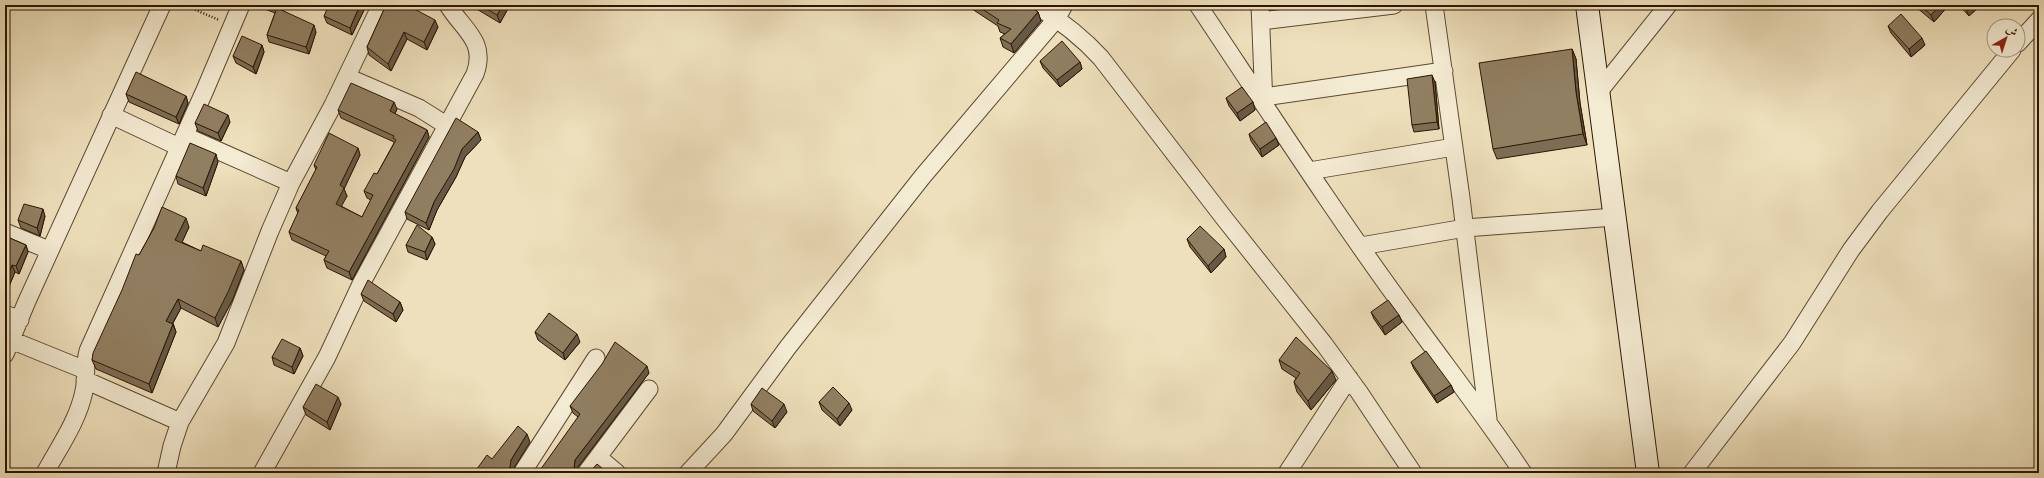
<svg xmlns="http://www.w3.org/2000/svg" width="2044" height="478" font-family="Alegreya,Amiri,serif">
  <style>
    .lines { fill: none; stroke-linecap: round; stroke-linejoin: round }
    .street-casing { stroke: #5c4830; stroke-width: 19 }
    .secondary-casing { stroke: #2c1501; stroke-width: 24 }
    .path { stroke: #2c1501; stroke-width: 2.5; stroke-dasharray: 1 2; stroke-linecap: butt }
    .street { stroke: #f4ebd3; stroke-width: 17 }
    .secondary { stroke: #f4ebd3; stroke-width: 22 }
    .wall { fill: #7d6d54; stroke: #2c1501 }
    .shaded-wall { fill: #665945; stroke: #2c1501 }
    .building { fill: #917f62; stroke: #2c1501 }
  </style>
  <rect width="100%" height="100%" fill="#eee0bc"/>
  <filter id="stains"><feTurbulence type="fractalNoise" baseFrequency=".005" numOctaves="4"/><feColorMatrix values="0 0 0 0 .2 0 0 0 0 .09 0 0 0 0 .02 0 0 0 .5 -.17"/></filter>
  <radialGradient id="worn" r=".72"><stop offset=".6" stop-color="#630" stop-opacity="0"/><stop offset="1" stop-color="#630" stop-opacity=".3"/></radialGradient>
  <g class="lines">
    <defs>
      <path id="street" d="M1035 5C1060 20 1081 36 1101 58L1224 218 1324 344 1359 392 1413 473
        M1198 5C1268 110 1337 217 1412 319 1449 370 1488 420 1523 473
        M1260 5 1264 105
        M1434 5 1461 198 1488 419
        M1261 21 1394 5
        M2018 43 2039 20
        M347 77 419 108 446 125
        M1597 94 1668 5
        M1264 97 1444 71
        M111 115 179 147
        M185 136 291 183
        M1309 171 1454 147
        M5 232 49 250
        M1361 246 1465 228 1615 217
        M5 314 20 320
        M11 340 85 370
        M5 354 27 301 162 5
        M85 380 180 422
        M598 457 617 473
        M45 473C59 447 78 421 84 391 87 378 84 365 88 351L205 90 241 5
        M166 473 172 446 180 422 226 343 270 231 291 183 333 105 381 5
        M262 473 327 357 361 284 475 74C487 41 463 30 448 5
        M522 473 596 358
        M586 473 649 389
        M688 473 724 434 788 347 923 176 1057 18 1064 5
        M1287 473 1349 378
        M1692 473 1792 343 1851 250 1880 211 2012 50"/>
      <path id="secondary" d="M1587 5 1648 473"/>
    </defs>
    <use href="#street" class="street-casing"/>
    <use href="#secondary" class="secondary-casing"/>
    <path class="path" d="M184 5 219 20"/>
    <use href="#street" class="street"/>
    <use href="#secondary" class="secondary"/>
  </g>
  <path class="wall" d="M255 5H284L282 10 316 32 309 54 269 42 267 35 275 13Z
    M386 5 438 27 427 50 407 39 391 71 369 55 367 47Z
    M470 5H510L500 23Z
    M966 5H1029L1038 12 1041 21 1014 53 1003 47 1000 38 1005 34 1000 32 998 26Z
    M1915 5H1949L1934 22 1916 7Z
    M1959 5H1981L1969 16Z
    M365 8 352 35 327 23 324 16Z
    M1888 26 1925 45 1911 57 1891 33Z
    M262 45 264 52 256 74 236 63 233 56Z
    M1572 49 1576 59 1580 103 1587 145 1497 159 1493 149Z
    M1040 61 1080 62 1082 69 1060 87 1043 68Z
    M1435 82 1439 129 1414 132 1412 125Z
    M126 94 186 96 188 103 179 124 129 102Z
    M1226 98 1253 102 1255 110 1240 121 1229 106Z
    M397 109 395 114 427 130 429 137 352 280 327 268 324 260 326 256 292 240 289 232 298 214 296 208 316 170 314 165 358 148 360 155 344 189 347 196 341 206 362 217 371 200 367 198 364 191 377 174 394 143V142L341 118 338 110Z
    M230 122 221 141 198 131 195 123Z
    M478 132 481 140 465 157 456 177 437 210 429 230 407 219 405 212Z
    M1249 134 1276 138 1279 145 1262 157 1251 141Z
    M218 162 206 196 178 184 176 176Z
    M45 216 40 236 21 228 18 220Z
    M189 227 182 242 201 251 241 261 244 270 232 301 218 327 181 308 173 323 176 332 152 393 96 369 92 360 139 255 154 228Z
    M5 236 26 245 28 252 19 274 15 272 5 296Z
    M432 237 435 244 427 260 408 252 406 245Z
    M1187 239 1224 249 1226 257 1211 273 1190 247Z
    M361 294 400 302 403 310 396 322 364 301Z
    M1371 312 1399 315 1402 322 1385 335 1374 319Z
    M535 332 580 342 565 360 538 340Z
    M300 348 303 356 294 374 274 365 272 357Z
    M1279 360 1336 380 1311 410 1297 392 1294 382 1296 378 1282 369Z
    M1411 362 1451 385 1454 392 1437 403 1414 369Z
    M649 373 578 467V417L573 413 570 406Z
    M819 402 852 410 840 426 822 410Z
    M341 404 330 430 306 415 303 407Z
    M751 404 787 412 775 428 753 411Z"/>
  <path class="shaded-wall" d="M279 5H284L280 15 277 8Z
    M360 5H364L365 8 352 35 350 28Z
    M503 5H510L500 23 497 15Z
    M1157 5H1165L1159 10Z
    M1940 5H1949L1934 22 1931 15Z
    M1970 5H1981L1969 16 1966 9Z
    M1038 12 1041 21 1014 53 1011 44Z
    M435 20 438 27 427 50 424 42Z
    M314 25 316 32 309 54 306 47Z
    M404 32 407 39 391 71 388 64Z
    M1922 38 1925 45 1911 57 1909 49Z
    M262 45 264 52 256 74 253 67Z
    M1572 49 1576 59 1580 103 1587 145 1583 134 1576 92Z
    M1080 62 1082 69 1060 87 1057 80Z
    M1432 75 1435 82 1439 129 1437 122Z
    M186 96 188 103 179 124 176 117Z
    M394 102 397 109 392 119 390 111Z
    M1253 102 1255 110 1240 121 1237 113Z
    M228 115 230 122 221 141 218 133Z
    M427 130 429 137 352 280 349 272Z
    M478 132 481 140 465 157 456 177 437 210 429 230 426 223 434 202 462 149Z
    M1276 138 1279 145 1262 157 1260 149Z
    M358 148 360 155 344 189 347 196 339 211 336 204 340 185Z
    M216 154 218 162 206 196 203 188Z
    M43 209 45 216 40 236 37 228Z
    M186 218 189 227 179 249 175 240Z
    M432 237 435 244 427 260 425 252Z
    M26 245 28 252 19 274 16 266Z
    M1224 249 1226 257 1211 273 1208 266Z
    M241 261 244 270 232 301 218 327 215 318Z
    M12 265 15 272 5 296V282Z
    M178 299 181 308 169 330 166 321Z
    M400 302 403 310 396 322 393 314Z
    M1399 315 1402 322 1385 335 1382 327Z
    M173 324 176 332 152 393 149 384Z
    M577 334 580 342 565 360 563 353Z
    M300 348 303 356 294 374 292 367Z
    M647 366 649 373 578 467 577 473 574 469 575 460Z
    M1332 371 1336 380 1311 410 1308 401Z
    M1451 385 1454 392 1437 403 1434 396Z
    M338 397 341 404 330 430 327 422Z
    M849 403 852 410 840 426 837 419Z
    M784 404 787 412 775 428 772 421Z
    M527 434 530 442 514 468 513 473H507V471L511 460Z"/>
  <path class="building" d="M270 5H279L277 8Z
    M329 5H360L350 28 324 16Z
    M386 5H407L435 20 424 42 404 32 388 64 367 47Z
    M480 5H503L497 15Z
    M976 5H1029L1038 12 1011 44 1000 38 1011 29 997 23 999 20Z
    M1920 5H1940L1931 15Z
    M1963 5H1970L1966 9Z
    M277 8 314 25 306 47 267 35Z
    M1901 14 1922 38 1909 49 1888 26Z
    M242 36 262 45 253 67 233 56Z
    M1062 41 1080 62 1057 80 1040 61Z
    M1572 49 1576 92 1583 134 1493 149 1479 63Z
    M136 72 186 96 176 117 126 94Z
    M1432 75 1437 122 1412 125 1407 79Z
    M351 83 394 102 390 111 427 130 349 272 324 260 329 251 289 232 299 210 296 208 317 167 314 165 329 133 358 148 340 185 344 188 336 204 362 217 373 195 364 191 374 173 377 174 396 140 393 138 394 136 338 110Z
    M1242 87 1253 102 1237 113 1226 98Z
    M204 104 228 115 218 133 195 123Z
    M456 118 478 132 462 149 454 169 434 202 426 223 405 212Z
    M1266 122 1276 138 1260 149 1249 134Z
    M190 143 216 154 203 188 176 176Z
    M24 204 43 209 37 228 18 220Z
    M162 207 186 218 175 240 201 251 203 245 241 261 228 292 215 318 178 299 166 321 173 324 149 384 92 360 93 353 122 290 136 254 139 255 154 228Z
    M417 225 432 237 425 252 406 245Z
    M1200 226 1224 249 1208 266 1187 239Z
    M5 236 26 245 16 266 12 265 5 282Z
    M368 280 400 302 393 314 361 294Z
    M1388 300 1399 315 1382 327 1371 312Z
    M549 313 577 334 563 353 535 332Z
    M1296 337 1332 371 1308 401 1294 382 1300 373 1279 360Z
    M282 339 300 348 292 367 272 357Z
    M615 342 647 366 575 460 574 469 577 473H538L580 414 570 406 602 364Z
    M1426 351 1451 385 1434 396 1411 362Z
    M316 384 338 397 327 422 303 407Z
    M833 387 849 403 837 419 819 402Z
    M762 388 784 404 772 421 751 404Z
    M518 426 527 434 511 460 510 467 507 471 509 473H474L487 455 492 459Z
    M597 464 608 473H589Z"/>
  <rect width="2044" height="478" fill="none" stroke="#eee0bc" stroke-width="20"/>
  <rect x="6" y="6" width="2032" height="466" fill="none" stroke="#2c1501" stroke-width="2"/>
  <rect x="10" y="10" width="2024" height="458" fill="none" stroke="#2c1501"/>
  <g transform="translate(2006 38) rotate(39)"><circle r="19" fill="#f4ebd3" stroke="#a4957f"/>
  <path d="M0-3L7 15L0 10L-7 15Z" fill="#8f2418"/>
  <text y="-6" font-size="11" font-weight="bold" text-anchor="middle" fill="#2c1501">ش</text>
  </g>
  <rect width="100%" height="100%" filter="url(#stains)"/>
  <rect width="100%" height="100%" fill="url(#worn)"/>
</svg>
